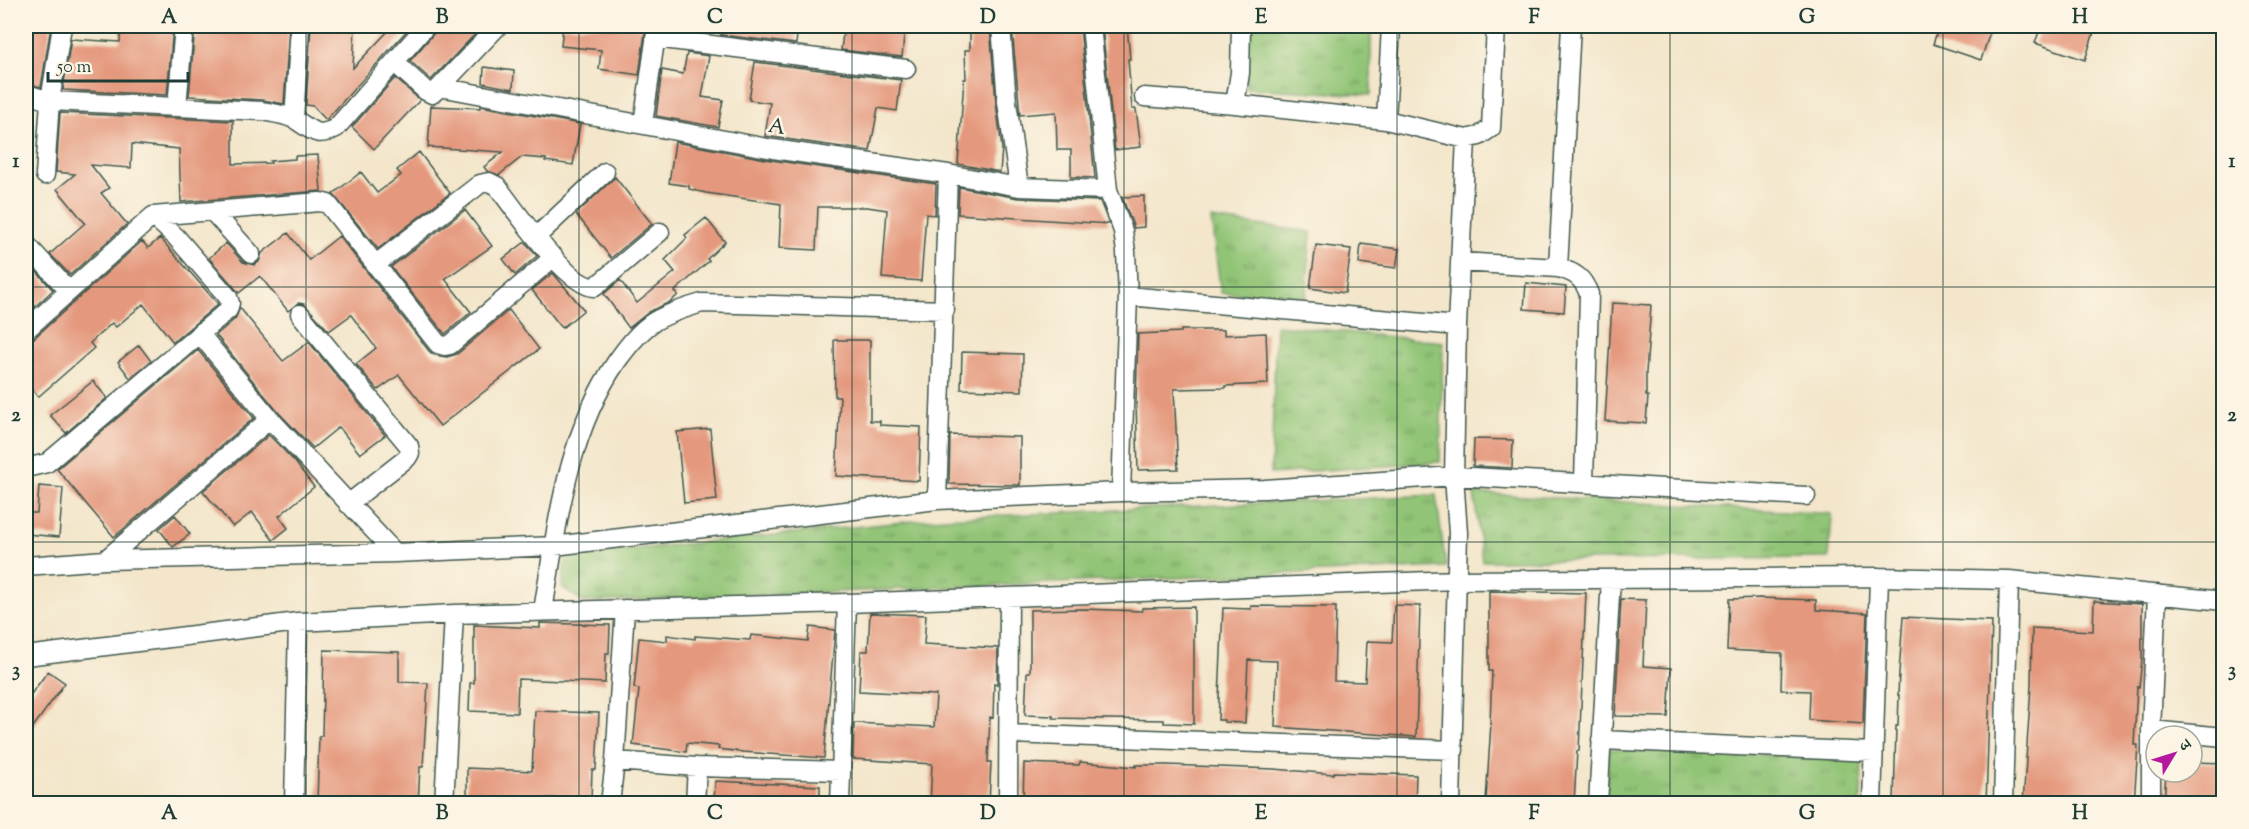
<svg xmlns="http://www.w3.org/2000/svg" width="2249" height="829" font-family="'Sorts Mill Goudy','Noto Serif Devanagari',serif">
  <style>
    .grass { fill: url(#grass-tufts); stroke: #588055; stroke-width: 1.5 }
    .building { fill: #e4987d }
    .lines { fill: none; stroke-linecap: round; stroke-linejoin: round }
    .street-casing { stroke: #3f564b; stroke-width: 21 }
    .street { stroke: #fff; stroke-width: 18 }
    .grid { fill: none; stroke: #1f3d34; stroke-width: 1.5; stroke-opacity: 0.55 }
    .labels { text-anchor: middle; stroke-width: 5; stroke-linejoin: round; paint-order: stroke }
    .street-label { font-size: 21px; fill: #1f3d34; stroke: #fcf5e5 }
    .neatline { fill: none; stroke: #1f3d34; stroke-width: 2 }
    .grid-label { font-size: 20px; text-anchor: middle; font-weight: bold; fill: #1f3d34 }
  </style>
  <defs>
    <pattern id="grass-tufts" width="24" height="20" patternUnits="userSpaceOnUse" patternTransform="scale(1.5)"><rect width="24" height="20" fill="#91c476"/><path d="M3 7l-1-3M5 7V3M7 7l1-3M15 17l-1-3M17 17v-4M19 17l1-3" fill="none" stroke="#76a062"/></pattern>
  </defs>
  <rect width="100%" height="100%" fill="#fcf5e5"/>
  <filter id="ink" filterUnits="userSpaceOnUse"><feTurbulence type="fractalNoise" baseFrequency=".0167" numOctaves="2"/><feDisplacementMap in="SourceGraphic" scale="12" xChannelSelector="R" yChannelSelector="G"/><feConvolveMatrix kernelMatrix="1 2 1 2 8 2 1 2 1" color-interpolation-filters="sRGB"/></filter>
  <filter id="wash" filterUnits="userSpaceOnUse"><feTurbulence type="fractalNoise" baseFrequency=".008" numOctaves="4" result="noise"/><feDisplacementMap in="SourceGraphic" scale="24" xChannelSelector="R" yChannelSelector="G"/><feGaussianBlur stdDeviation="1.35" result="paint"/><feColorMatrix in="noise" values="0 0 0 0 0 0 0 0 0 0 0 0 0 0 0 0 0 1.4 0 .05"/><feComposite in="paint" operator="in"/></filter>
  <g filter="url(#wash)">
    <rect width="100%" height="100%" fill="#f3e6cb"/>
    <path class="grass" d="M1246 26H1371V95L1246 88Z
      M1211 219 1311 232 1306 297 1221 293Z
      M1276 325 1443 342 1440 462 1271 474Z
      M1474 493 1832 514 1829 558 1482 561Z
      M1436 495 1446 567 583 602 562 587 566 556 943 518Z
      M1609 749 1862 758 1861 803 1605 804Z"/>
    <g id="blocks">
      <path class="building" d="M26 26H51L41 87 26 83Z
        M121 26H173L167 95 63 90 71 39 120 42Z
        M195 26H289L284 104 263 100 189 96Z
        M311 26H355L353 68 393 26H411L326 120 313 106 306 105Z
        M437 26H483L431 80 410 61 434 33Z
        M563 26H646L639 75 599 69 601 50 561 46Z
        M721 26H798L796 44 721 35Z
        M844 26H905L902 57 841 50Z
        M970 26H990L996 103 1002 149 1000 172 958 164 964 79H966L965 50H970Z
        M1030 26 1031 29 1080 26 1095 178 1071 177V150H1057L1056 112 1020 115 1012 27Z
        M1102 26H1127L1130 59H1128L1132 109H1136L1141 147 1115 150Z
        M1939 26H1992L1981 60 1933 44Z
        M2041 26H2096L2085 60 2035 43Z
        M687 53 709 56 702 97 723 100 718 127 656 116 662 70 683 74Z
        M755 62 901 80 897 111 878 108 870 151 765 136 770 103 749 100Z
        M484 67 514 71 513 89 483 83Z
        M395 78 420 100 374 149 352 127Z
        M431 106 480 108V106L580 124 573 165 545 161 546 159 522 157 499 175 487 171 484 167 503 152 428 147Z
        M60 113 233 121V164L271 163 270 161 295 159V156L318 155 321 191 181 202 179 149 132 144 131 168 91 165 109 188 101 193 127 224 70 275 50 254 85 223 57 189 75 174 56 172Z
        M675 142 771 160 936 184 935 215 926 214 921 281 882 278 887 210 867 207H818L816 250 779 248 781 204 706 193 689 189V186L669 183Z
        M419 152 450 193 378 249 333 194 361 172 377 193 401 175 397 170Z
        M615 177 652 224 611 258 576 214Z
        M959 187 1018 198 1100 201 1109 224 958 214Z
        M1144 196V227L1134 228 1122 197Z
        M465 210 492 246 445 279 471 312 445 334 391 267Z
        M706 218 725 242 707 259 709 261 675 291 678 295 670 302 649 312 629 328 604 294 620 280 637 303 675 272 665 260 687 238 685 235Z
        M288 233 309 260 339 236 429 351 434 355 447 357 457 354 509 310 539 349 440 426 399 375 378 390 356 364 376 348 351 315 329 331 304 304 298 303 288 311 260 276 239 293 209 258 226 243 243 262 254 265 259 262 262 253Z
        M160 238 218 304 173 342 143 304 116 327 112 323 90 343 94 348 38 397 26 382V341L34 338 142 241 148 248Z
        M525 242 537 256 515 275 503 259Z
        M1361 244 1399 249 1396 268 1359 263Z
        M1316 245 1351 249 1345 293 1310 288Z
        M36 271 53 290 26 315V280Z
        M553 273 584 310 562 328 532 290Z
        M1526 283 1566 287 1564 312 1524 309Z
        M1612 303 1651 305 1646 373V396H1648L1646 423 1605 421Z
        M240 308 283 361 309 342 385 435 360 454 339 427 313 448 278 412 216 335 235 319Z
        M1181 330H1224V335L1266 333 1268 384 1225 386V388L1174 389 1178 469 1138 470 1136 401 1138 334 1181 332Z
        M834 340H870V421H880V425L921 427 919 481 836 476 840 397H835Z
        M139 345 151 361 130 378 118 362Z
        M198 350 254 418 114 537 57 469Z
        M962 352 1023 354 1022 391 961 389Z
        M93 381 107 398 66 433 50 415Z
        M710 429 717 500 684 503 677 432Z
        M269 435 295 462 314 487 279 516 288 528 273 540 252 512 233 527 203 491Z
        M950 435 1020 437V485L949 484Z
        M1474 439 1513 440 1512 468 1473 466Z
        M39 486 63 488 59 537 26 534V513H37Z
        M175 515 190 534 173 547 159 529Z
        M1489 591 1586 593 1579 751H1577L1574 804 1486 801 1491 723H1490L1492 671H1489Z
        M1760 598 1816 600V610L1867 613 1863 724 1809 720 1810 691 1781 690 1782 653 1727 650 1729 599Z
        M1621 599 1646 600 1643 666 1671 668 1668 717 1615 716Z
        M2094 601 2142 604V659L2139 687H2137L2134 745H2138L2134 804H2023L2031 686 2032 628 2093 631Z
        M1394 605 1420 606 1416 737 1275 727 1277 661 1248 660 1245 723 1224 722V720H1218L1223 608 1251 609V606L1336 607 1334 681 1365 682 1367 641 1392 642Z
        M1194 607V724L1164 723V720L1053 718V716L1025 715 1027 672H1030V610L1083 609 1142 611V608Z
        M870 613 926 615 924 644 998 648 997 684 994 683 993 718 990 717 988 762H991L989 804H930L932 764 853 759 854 723 934 727 936 695 859 691 861 651H868Z
        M1903 617 1992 621 1986 804 1894 802 1896 726H1898L1899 695H1898L1899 673Z
        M540 623 610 625 609 653H606L605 683 518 679 517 713 469 711 470 683H474V625L540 628Z
        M810 627 835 630 824 758 743 752 718 749 719 746 687 743 686 752 633 745 639 689 634 688 639 638 667 641V635L695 639V636L750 640 751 635 808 641Z
        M324 650 399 652V682L428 683 423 767H420L418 804H317L319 736H322Z
        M48 671 65 683 26 737V701Z
        M535 711 599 713 596 770H592L591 800 547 798V804H467V768L532 771Z
        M1080 762 1136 767V765H1167L1274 769 1333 774 1334 772 1416 775 1415 804H1023L1024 763 1079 765Z
        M2194 762 2223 763V804H2164L2166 772H2193Z
        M715 781 820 786V804H714Z"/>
    </g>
  </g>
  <g filter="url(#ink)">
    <use href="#blocks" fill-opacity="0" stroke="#3f564b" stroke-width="1.5"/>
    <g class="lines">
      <defs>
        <path id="street" d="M1001 26 1007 102 1019 187
          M1091 26 1108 190 1123 231 1126 252 1128 296 1121 492
          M655 38 906 69
          M394 62 426 91 432 94 440 87 498 26
          M440 87 773 149 948 174 1019 187 1108 190
          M26 94 50 101 262 111C273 113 284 114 294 119 312 129 315 139 336 128L426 26
          M1144 97 1235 104 1386 120 1466 139 1479 136 1491 128 1496 26
          M1235 104 1240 73 1241 26
          M177 107 184 26
          M294 119 300 26
          M1386 120 1391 26
          M643 124 657 27
          M45 175 50 101 62 26
          M212 211 251 254
          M536 237 605 172
          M26 244 69 291
          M1461 262 1558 268C1575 272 1583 278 1589 294L1584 482
          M375 265 480 184 489 182 497 186C513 207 569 289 595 287L660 232
          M1558 268 1571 26
          M1128 296 1457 326
          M300 314 409 446 410 453 407 458 348 504
          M26 330 153 216 320 202 328 204 438 344 445 346 450 345 554 257
          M200 334 270 419 395 553
          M26 468 47 463 228 310 230 303 228 297 176 237 153 216
          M937 500 948 174
          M105 560 270 419
          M26 566 105 560 395 553 554 546 937 500 1121 492 1265 489 1454 476 1806 496
          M543 611C557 525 567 434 617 361 627 347 639 331 655 321 669 313 685 308 702 303L945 310
          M26 656 298 622 454 614 847 603 1457 580 1879 577 2009 580 2224 601
          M2151 730 2224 737
          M1008 734 1454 750
          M1601 740 1873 752
          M615 761 697 767 841 771
          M294 804 298 622
          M444 804 454 614
          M610 804 615 761 625 609
          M695 804 697 767
          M840 804 847 603
          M1008 804 1009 597
          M1451 804 1458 533 1454 476 1457 326 1466 139
          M1598 804 1611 579
          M1872 804 1879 577
          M2003 804 2009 580
          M2151 804V730L2157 594"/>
      </defs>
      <use href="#street" class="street-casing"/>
      <use href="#street" class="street"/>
    </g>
  </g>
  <path class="grid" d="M306 26V804M579 26V804M852 26V804M1124 26V804M1397 26V804M1670 26V804M1943 26V804M26 287H2224M26 542H2224"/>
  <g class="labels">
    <g class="street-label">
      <text transform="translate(777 126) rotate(9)" y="7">A</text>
    </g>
  </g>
  <rect width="2249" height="829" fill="none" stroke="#fcf5e5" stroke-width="66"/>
  <g transform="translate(2174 754) rotate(52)"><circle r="28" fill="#fcf5e5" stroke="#a4ab9e" stroke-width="1.5"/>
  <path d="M0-4.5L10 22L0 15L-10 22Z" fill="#b5179e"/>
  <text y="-9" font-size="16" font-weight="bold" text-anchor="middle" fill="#1f3d34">उ</text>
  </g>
  <path d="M48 72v9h140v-9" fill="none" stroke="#1f3d34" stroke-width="3"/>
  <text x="57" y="72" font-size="18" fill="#1f3d34" stroke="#fcf5e5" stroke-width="4.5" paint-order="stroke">50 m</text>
  <rect x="33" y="33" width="2183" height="763" class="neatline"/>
  <g class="grid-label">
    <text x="169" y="23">A</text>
    <text x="442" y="23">B</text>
    <text x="715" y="23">C</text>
    <text x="988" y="23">D</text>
    <text x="1261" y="23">E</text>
    <text x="1534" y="23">F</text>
    <text x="1807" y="23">G</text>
    <text x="2080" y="23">H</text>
    <text x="16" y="167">1</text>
    <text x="2232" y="167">1</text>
    <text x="16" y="421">2</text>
    <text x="2232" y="421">2</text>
    <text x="16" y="676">3</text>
    <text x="2232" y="676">3</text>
    <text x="169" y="819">A</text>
    <text x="442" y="819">B</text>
    <text x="715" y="819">C</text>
    <text x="988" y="819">D</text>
    <text x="1261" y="819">E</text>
    <text x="1534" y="819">F</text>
    <text x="1807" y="819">G</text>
    <text x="2080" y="819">H</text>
  </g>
</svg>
